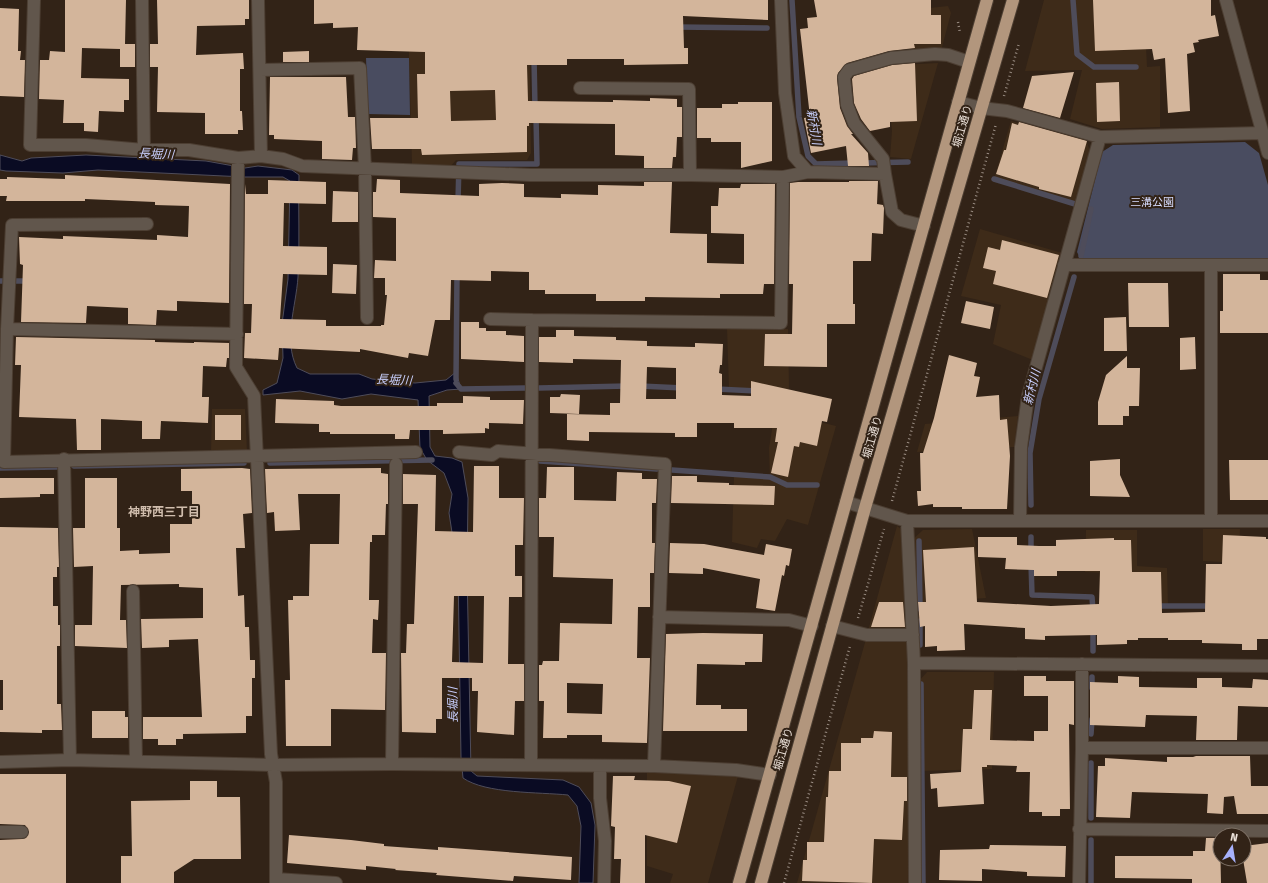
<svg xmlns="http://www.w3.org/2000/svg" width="1268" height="883" font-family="'Fira Sans','Noto Sans JP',sans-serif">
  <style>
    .built { fill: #3e2b19 }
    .green { fill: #494c60 }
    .water { fill: #0a0b23; stroke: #4e4c5a }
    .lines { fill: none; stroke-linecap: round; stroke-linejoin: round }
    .stream { stroke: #4e4c5a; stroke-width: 5.5 }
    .building { fill: #d3b59b; fill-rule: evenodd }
    .minor-casing { stroke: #4c3e32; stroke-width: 14 }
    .highway-casing { stroke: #4c3e32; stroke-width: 14 }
    .path { stroke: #998c82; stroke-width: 2.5; stroke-dasharray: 1 3; stroke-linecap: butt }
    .minor { stroke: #61564c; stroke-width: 12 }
    .highway { stroke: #b2967d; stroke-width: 12 }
    .labels { text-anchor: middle; stroke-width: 4; stroke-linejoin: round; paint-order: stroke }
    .street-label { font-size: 11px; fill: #ede3db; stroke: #322317 }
    .park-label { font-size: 11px; fill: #d7ddff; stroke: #322317 }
    .water-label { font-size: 12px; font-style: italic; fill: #c6cdfa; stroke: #322317 }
    .neighbourhood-label { font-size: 12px; font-weight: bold; fill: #d0bdad; stroke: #322317 }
  </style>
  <rect width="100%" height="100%" fill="#322317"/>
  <path class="built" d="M529 0 531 153 527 160H456L451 166 412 164 408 21Z
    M1044 0H1147L1145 26 1147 67 1160 66V127L1102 129 1070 119 1082 70 1025 71Z
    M948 6 951 13 941 51H913L911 10Z
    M938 63 911 159 890 157 892 131 889 103 886 102 880 66Z
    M1011 121 1086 140 1090 151 1075 204 994 179Z
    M980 229 1062 253 1033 360 993 344 1001 305 961 296Z
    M727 328 788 329 789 389H729Z
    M212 409H245L247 451 211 452Z
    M775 411 836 426 808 525 787 519 775 541 761 539 757 548 732 542 734 476 770 479 769 448Z
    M1018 416 1014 447 917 452 925 424Z
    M897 526 901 529 907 631H868Z
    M972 529 986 598 918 603 913 539 923 530Z
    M1203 529H1240L1239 563 1203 561Z
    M1086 530H1137V566L1167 568 1168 606H1131L1130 574 1085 572Z
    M866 639H908L911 883H797Z
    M927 672H994L992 769 920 771 919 681Z
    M647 772 738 776 708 883H670L673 874 647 866Z"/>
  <path class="green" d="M366 58H409L410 115 368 114Z
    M1245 142 1259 153 1268 185V259L1081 260 1077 252 1102 152 1113 145Z"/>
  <path class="water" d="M0 155 22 161 31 158 86 155 206 161 245 168 258 166 292 170 299 175C298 209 300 243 298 277 296 307 283 340 297 368L310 374H359L372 379 415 383 446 380 456 372 461 389 447 390 429 396 430 447 435 456 452 458 462 462 468 498 467 570 471 771 477 776 563 780 579 787 591 803 595 825 593 883H579L581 826 577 806 568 795C539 792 486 794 463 778L461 757 458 571 449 513 452 494 444 473 427 460 420 448 418 400 371 394 342 399 300 391 263 395V390L277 383 283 358 282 324 288 279 290 181 283 177H245L98 170 63 173 6 171 0 170Z"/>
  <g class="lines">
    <path class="stream" d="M792 0 799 117 808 156 816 164 854 163
      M1073 0 1077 54 1094 67H1136
      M677 27 767 28
      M534 58 535 108
      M862 163 908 162
      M994 179 1075 204
      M458 201 459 164H537L536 116
      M1081 256 1091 209
      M0 281H29
      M456 379 457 274
      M456 383 461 389 525 388
      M640 386 683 388
      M539 388 627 386
      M716 389 757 391
      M540 461 657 469
      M270 463 432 460
      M74 466 244 463
      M0 468 57 467
      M672 470 770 477 787 485H817
      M1031 505 1030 453 1039 399 1074 277
      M1031 537V553
      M919 541 920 609
      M1031 563 1032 595 1092 597 1093 611
      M1156 606H1211
      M920 621V645
      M1093 651V628
      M921 684 923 883
      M1092 688V677
      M1091 734 1092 719
      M1091 818V763
      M1091 883V840"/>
  </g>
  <path class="building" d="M65 0H126L125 44H135V67H120V49L82 48 81 78 129 79V100H124V112L99 111 98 132 84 131V123H63L64 100 39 99 40 60H49L50 51 65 52Z
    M157 0H249V19H245V25L197 26 196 55 243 53 244 69H240V111H242L243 130H238V134H205V113L157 112 158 67H150V44H158Z
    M314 0H768V20L683 16 684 48H688V64L624 65V59H567V65H527L528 101 613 102V100L650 101V98L677 99V107H682V137H677L676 157H673L672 168H644V156L615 155V124L529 123V126H527V152L422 155 421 149H372L370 118H418L417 74H425V52L357 50 358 27 333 28V23L314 24ZM495 90 496 120 451 121 450 91Z
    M814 0H931V15H941V44H914L915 48 889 51 847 63 838 73 837 78 840 108 847 126 853 134H851L868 153 869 166H848L846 146 811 153 804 118 810 117 800 29 808 28 807 18 817 17Z
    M1093 0H1211V16L1215 15 1219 36 1198 40 1199 42 1193 43 1195 52 1187 54 1190 111 1168 113 1165 58 1154 60 1152 49 1095 51Z
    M0 8 19 9 18 51H21L20 60H25L24 97 0 96Z
    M309 51V62H283V52Z
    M915 63 917 121 890 122V127L870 131 861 119 854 103 852 79 854 76 892 65Z
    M1074 72 1060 118 1023 108 1032 76Z
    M270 77H346L348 117H355L356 148H353L352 160 322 159V141L274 139V135H269Z
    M1119 82 1120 121 1097 122 1096 83Z
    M738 102H772V161L741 168V142H711V138H697V108H722V104H738Z
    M1019 122 1087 141 1071 197 1039 189V187L996 174 1004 150H1006L1012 123 1018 125Z
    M65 175 230 184 229 303 177 301V311L157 310 156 325 128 324V308L87 306 86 323 21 322 23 265 20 264 19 237 63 239V236L157 240V235L188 237 189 206 155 205V202L85 199V201H6L7 196H0V179H7V177L65 179Z
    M377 179 400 180V193L479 196V184L502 183 524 184V197L561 198V194L598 195V185L644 186V182H672L670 233 707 234V263L744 264V234L711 233V206H718L719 188H740L741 184H775L774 284H764L763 294H720V298L645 297V301H596V294H545V290H529V272L491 271V281L451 280 450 320H435L428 356 409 353 408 358 360 349V352L279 348 278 360 244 358 245 333H251L252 304H244L245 184 246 194H268V180L326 182V204L284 203 283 246 327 247V275L283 274 280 319 326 320V326H381V325H384L387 295H385V278H374L375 260 396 261V218L373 217V192H376Z
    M849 181H878L877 204 883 205 884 208 883 234 872 233 871 261H853V304H855V324H827V367L764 366 765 334H792L793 284H789L790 183 798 182H849Z
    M333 191 358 192V222H332Z
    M1002 240 1059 255 1047 298 993 284 996 271 983 268 988 247 1000 250Z
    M333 264 357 265 356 294 332 293Z
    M1223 274H1260V280H1268V333H1220V311H1223Z
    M1128 283H1168L1169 327H1129Z
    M966 301 994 307 990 329 961 323Z
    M1126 317 1127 351H1104V318Z
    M461 322H479V328H486V331H506V335L524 336V362L461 359Z
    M556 330H574V336L616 337V340L647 341V346L695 347V343L723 344 722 365H720L719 373 722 374V395L751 396V381L832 399 827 422 822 421 817 446 800 442 799 447 794 446 788 477 771 473 778 442H775L777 428H734V423H697V437H675V433L589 432V441L567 440V414L610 415V403H620L621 360 573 359V363L539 362V337H556ZM647 367 676 368V399H646Z
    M16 337 155 340V342L194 343V342L229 343V358H227L226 367 203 366 202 397H209L208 423 161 421 160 439H142V421L101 419V450H77L76 419 19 417 21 365H15Z
    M1195 337 1196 369 1180 370V338Z
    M949 355 977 363 974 376 980 377 976 397 999 395 1000 420 1007 419 1010 456 1007 509H962V507H933V504L918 506 917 491H921L920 453H923L934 418Z
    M1127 356V368H1140L1139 406H1129V416H1123V425H1098V402L1106 375Z
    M561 394 580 395 579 414 550 413V397H560Z
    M463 396 490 397V400H524L523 424 489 423V429L485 428V433L443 434V430H410L409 439H395V434H330V432H319V424L275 423 276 399 334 401V405L341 406H437V403H463Z
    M215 415H241V440H215Z
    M1120 459V475L1130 497 1090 496V461Z
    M1229 460H1268V500H1230Z
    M474 466H499V498H524L523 545H515V576H522V597H509L508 664H524V701H515L514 735 477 732 478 691H472V678H442V719H436V733L402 732 401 653H406L407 624H414L418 504H403V474L436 475 435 531 473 532ZM454 596H484L483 663 452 662Z
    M547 467H574V500L616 501 617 472 642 473V479H657L656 503H652V543H655L654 573H650V607H638L637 658H650L647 743 602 742V735H567V738H543L544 701H539V665H542L543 661H559L560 623 612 624 613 579 553 577 554 537H539V498H546ZM567 683 603 684 602 714 567 713Z
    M242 468 250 469 252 513 243 514 245 548H236L238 596 244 595 245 627H249L250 660H255V678H252V716H246V733L183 734V739H176V745H158V739H143V717H202L198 639 169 640V647L142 648 141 619 203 618V588L179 587V584L121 585 120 620H126L127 648 75 646V625H92L93 566 74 567 73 528H85V478H117V528H120V551L139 550V554L170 553V524H192V491H181V469Z
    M381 468V473L388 474V504H386L385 535H372V542H370L369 600H379L378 620 373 619 372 653H386L385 710 331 709V746H286L285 680H290L288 600H293V596H309L310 544H339L340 494H298L300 530 275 531 274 512 267 513 265 469Z
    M672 476H697V482L729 483V485L775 486 774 505 671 503Z
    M0 478H54V494H40V497L0 498Z
    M0 527 58 528 59 567H57V577H53V606H58V625H60V646H57V704H61L62 730H42V733L0 732V710H3V680H0Z
    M1223 535 1266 537V539H1268V639H1257V650H1242V644L1202 643V640H1168V638H1138V640H1127V644L1097 645V635L1045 636V640L1025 639V628L964 624 965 650 937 651V646L925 647V626L920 627 918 602H926L923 550 974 547 977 602 1051 606 1099 604 1100 571H1057V576H1034V570L1005 569 1006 558 978 557V537H1017V545L1039 546H1056V540L1114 538V540H1131L1132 572H1161L1162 613 1205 612 1206 564H1222Z
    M670 543 704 544 764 555 766 544 792 549 789 566 786 565 784 576 782 575 775 611 756 608 760 579 703 568V574L669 573Z
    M879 602H903L905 627H871Z
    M703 633 763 634 762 662H745V665L697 664 696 705H721V709H747V731H663L666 634Z
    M1024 676H1046V681H1074V725L1069 724 1070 809H1060V816H1042V812H1029L1030 772H1016L1017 766 987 765V767H982L984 804 938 807 937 788 931 789 930 774 961 772 963 729H972L974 690H992L990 740 1034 741V731H1048V696H1024Z
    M1118 676 1139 677V687L1197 688V678H1222V687L1252 688 1253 679 1268 680V707L1238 706 1237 740H1196L1197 716 1146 715 1145 727 1090 725V682L1118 683Z
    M92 711H125V717H128V738H92Z
    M874 731 892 732 891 777H907V801H904L902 840 874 839 872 883 802 881 803 860H807V842H824L826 797H828L829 771H841V743H861V738H873Z
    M1196 756H1250L1251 786H1268V814H1237L1234 796 1224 797 1223 814 1207 813 1208 794 1132 792 1130 818 1096 817 1098 766H1105V758L1167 762V757H1193Z
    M0 774H66V883H0V840L22 839 26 838 29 832 25 825 0 824Z
    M613 776H635L634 780 669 781 691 786 677 843 645 835V883H620L621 859H614L615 827 611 826Z
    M190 781H217V797H240L241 859H194L174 872V883H121V856H132L131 801 190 800Z
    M289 835 351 840 384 844V846L438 850V847L572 857 571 880 514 876 513 881 436 875 437 873 395 870 396 869 366 866V870L287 863Z
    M1206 838H1220L1221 883H1192V879L1115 878V856H1193V851H1205Z
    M1268 843V883H1247L1243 859 1244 846Z
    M990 845 1066 846 1065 877 1027 876V872L982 869V881L939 880 940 850 989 849Z"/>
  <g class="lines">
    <defs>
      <path id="minor" d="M34 0 30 145H86L144 150H189L238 158 261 156 283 159 302 166 531 175H690L783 177 808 172 885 174 892 212 901 220 924 226
        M142 0 144 150
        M258 0 261 156
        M781 0 785 93 794 156 808 172
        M1226 0 1268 153
        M260 70 360 68 365 169 367 318
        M580 88 689 89 690 175
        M958 102 981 108 1007 111 1100 137 1262 133
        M238 158 236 367 254 396 271 754 276 782V883
        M885 174 883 159 854 123 847 105 844 77 849 70 891 58 935 54 948 55 969 62
        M147 224 12 225 7 329 4 462 416 452
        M1064 265H1268
        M490 319 532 320
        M7 329 237 334
        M459 452 492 455 498 451 665 464 654 766
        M64 459 70 760
        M846 502 907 521H1268
        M907 521 914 663 915 883
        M1020 521 1021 447 1028 396 1100 137
        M1211 521V265
        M133 591 136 762
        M659 617 789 620 812 626
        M832 626 867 635H913
        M914 663 1268 666
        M1082 748H1268
        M0 762 70 760 273 765 392 764 654 766 736 770 770 775
        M392 764 396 464
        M531 765 532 320 781 323 783 177
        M600 767V798L605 841 604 883
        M1079 829 1268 831
        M0 832H22
        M276 879 336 883
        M1079 883 1082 748V664"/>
      <path id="highway" d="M739 883 987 0
        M761 883 865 508 1013 0"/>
    </defs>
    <use href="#minor" class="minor-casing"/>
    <use href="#highway" class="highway-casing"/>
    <path class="path" d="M958 22 960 33
      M1004 96 1019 43
      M892 501 996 124
      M858 618 884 529
      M784 883 850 646"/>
    <use href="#minor" class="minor"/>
    <use href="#highway" class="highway"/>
  </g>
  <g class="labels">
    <g class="street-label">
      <text transform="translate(962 126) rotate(-74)" y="4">堀江通り</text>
      <text transform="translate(872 437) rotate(-74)" y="4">堀江通り</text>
      <text transform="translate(783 749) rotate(-74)" y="4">堀江通り</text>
    </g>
    <g class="park-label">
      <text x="1152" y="206">三溝公園</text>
    </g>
    <g class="water-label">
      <text transform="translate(814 127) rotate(80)" y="4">新村川</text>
      <text transform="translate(156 154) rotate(3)" y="4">長堀川</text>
      <text transform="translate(394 380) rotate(3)" y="4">長堀川</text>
      <text transform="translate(1032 387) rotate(-76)" y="4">新村川</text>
      <text transform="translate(453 705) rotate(-91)" y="4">長堀川</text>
    </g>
    <g class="neighbourhood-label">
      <text x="164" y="516">神野西三丁目</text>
    </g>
  </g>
  <g transform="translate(1232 847) rotate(12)"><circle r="19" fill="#322317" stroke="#7d7065"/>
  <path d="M0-3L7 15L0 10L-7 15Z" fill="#a7b1fc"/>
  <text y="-6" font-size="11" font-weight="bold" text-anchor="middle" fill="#ede3db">N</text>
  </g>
</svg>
